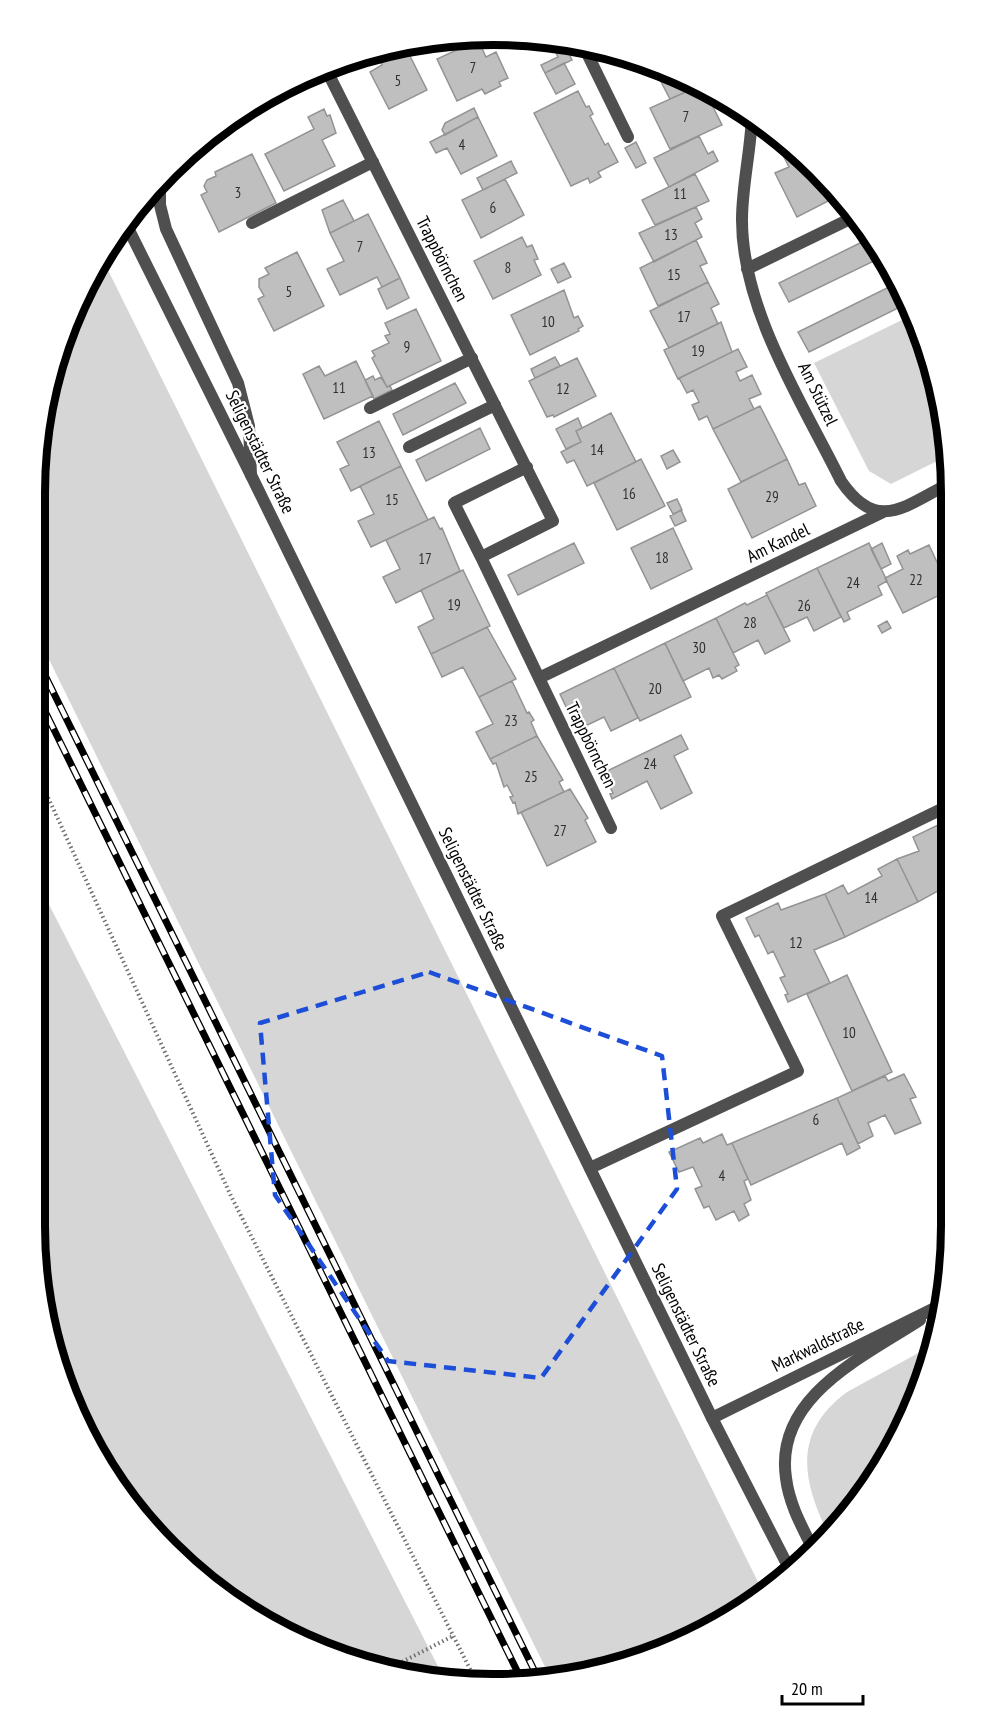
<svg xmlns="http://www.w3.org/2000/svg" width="986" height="1719" font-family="'PT Sans Narrow',sans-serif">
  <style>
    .green { fill: #d6d6d6 }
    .building { fill: #bfbfbf; stroke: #939393; stroke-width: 1.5 }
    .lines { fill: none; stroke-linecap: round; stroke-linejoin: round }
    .path { stroke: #717171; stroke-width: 4; stroke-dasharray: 1.5 3; stroke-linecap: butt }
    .service { stroke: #4f4f4f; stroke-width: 12 }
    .minor { stroke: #4f4f4f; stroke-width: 12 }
    .tertiary { stroke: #4f4f4f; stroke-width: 12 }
    .rail-casing { stroke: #000; stroke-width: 7 }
    .rail { stroke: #fff; stroke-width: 4.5; stroke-dasharray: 14; stroke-linecap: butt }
    .marked { fill: none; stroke: #1d4ed8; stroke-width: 4.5; stroke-dasharray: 12 8; stroke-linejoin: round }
    .labels { text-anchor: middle; stroke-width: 4.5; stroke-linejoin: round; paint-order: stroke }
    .number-label { font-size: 15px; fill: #303030 }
    .street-label { font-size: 18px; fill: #000; stroke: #fff }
    .rim { fill: none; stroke: #000; stroke-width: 8 }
  </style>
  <rect width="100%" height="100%" fill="#fff"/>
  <path class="green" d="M102 258 764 1594 668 1650 550 1677 35 631 36 463 59 345Z
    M906 318 925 356 929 354 949 455 891 484 869 471 814 363Z
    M35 877 443 1676 374 1669 238 1607 129 1505 59 1373 35 1226Z
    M933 1345 927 1374 874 1480 827 1531C801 1478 794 1431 847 1392Z"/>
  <path class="building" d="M478 40 486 57 496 52 508 78 499 82 501 86 485 94 482 89 457 101 437 59Z
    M550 40 563 41 572 60 545 73 541 65 558 57Z
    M408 52 427 90 389 109 370 72 382 65 381 62 396 54 397 58Z
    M564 63 575 84 556 94 545 73Z
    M646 63 664 68 652 74Z
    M664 68 668 69 699 86 670 99 656 72Z
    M699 86 714 94 709 99 722 125 670 149 650 108Z
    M578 91 586 107 589 106 593 114 590 116 605 145 608 143 618 162 598 172 601 177 590 183 588 178 571 186 534 113Z
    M474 108 478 117 445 135 442 130 445 123Z
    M324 109 327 116 330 115 336 133 322 140 335 166 284 191 265 154 314 129 308 117Z
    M478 117 497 156 461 174 447 148 436 153 430 142Z
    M699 136 708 154 713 151 718 161 669 187 654 158Z
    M636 142 646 163 636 168 625 148Z
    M792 148 817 169 838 196 797 217 775 173 789 167 782 153Z
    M252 154 276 203 219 232 201 195 207 192 204 186 207 180 216 176 215 172Z
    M511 161 517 173 483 190 477 178Z
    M695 174 709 201 655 225 642 200Z
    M505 179 524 215 481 238 462 200Z
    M343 200 354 221 330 233 322 210Z
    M696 207 702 219 695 223 702 237 654 262 639 233Z
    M368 214 400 278 382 287 377 277 340 295 327 269 344 261 330 233Z
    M522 237 527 247 532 245 538 259 534 260 541 275 493 299 474 261Z
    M696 240 707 263 700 266 708 282 658 306 640 268Z
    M864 241 874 261 789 302 779 283Z
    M297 252 324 306 274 331 258 299 264 296 259 287V279L269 274 265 268Z
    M564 263 571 277 558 283 551 269Z
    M400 278 409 298 387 309 378 289Z
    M708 282 719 304 711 308 718 324 669 348 650 311Z
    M895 284 897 288 900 287 909 306 906 304 809 352 798 332Z
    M564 290 574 318 578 316 583 326 578 329 579 331 530 355 511 315Z
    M416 309 441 361 387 387 372 358 375 356 372 351 389 343 385 336 390 334 385 323Z
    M721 322 732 352 678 379 664 350Z
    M738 349 747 367 736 372 740 381 752 375 761 394 749 399 754 409 713 429 707 416 699 420 692 405 699 402 693 390 687 393 679 378Z
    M555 357 560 366 535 378 531 369Z
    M577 358 596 396 554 417 553 415 547 417 529 381Z
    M356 361 373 396 324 419 303 374 319 366 325 376Z
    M373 376 375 380 381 377 387 387 390 386 392 390 374 399 365 380Z
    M455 383 466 403 403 435 393 414Z
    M760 406 787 459 741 482 713 429Z
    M611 413 636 462 587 486 574 460 567 463 561 452 581 442 576 431Z
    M578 418 582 428 576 431 581 442 566 449 556 429Z
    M379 421 401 466 351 491 340 469 349 465 337 442Z
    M480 428 490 449 426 481 416 460Z
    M673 450 680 462 667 469 661 456Z
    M641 459 665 506 617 530 594 483Z
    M787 459 799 485 805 483 816 506 752 538 728 489Z
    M401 466 428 520 371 547 358 521 374 514 360 486Z
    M677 499 682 510 673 514 667 503Z
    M681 510 686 521 675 526 670 516Z
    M434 517 440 529 442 528 460 571 396 603 383 577 400 569 386 540Z
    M673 528 692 569 651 589 631 548Z
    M574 543 584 563 518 595 508 575Z
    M869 543 887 581 878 586 882 595 847 612 850 619 844 622 817 568Z
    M882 543 891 564 881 569 871 549Z
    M929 545 950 590 903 613 885 578 903 569 897 556 908 550 910 554Z
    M817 568 841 617 814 631 807 617 784 628 766 593Z
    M463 570 490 626 431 654 418 627 434 619 421 590Z
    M767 595 790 641 765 654 758 640 733 653 716 618 745 603 747 605Z
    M716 618 739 665 735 667 737 671 722 679 719 675 713 678 709 668 683 681 665 643Z
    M887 621 891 628 882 633 878 626Z
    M487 627 516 679 479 697 463 667 442 677 431 654Z
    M665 643 691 697 640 721 614 668Z
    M614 668 638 718 611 731 604 717 577 730 560 694Z
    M512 681 527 713 529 712 534 720 531 722 537 736 490 759 476 732 493 724 479 697Z
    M681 735 688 749 674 756 692 793 661 809 647 781 612 799 610 794 613 793 603 773Z
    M537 736 563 780 559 782 564 792 518 814 515 802 513 803 510 797 513 796 507 785 504 787 496 763 493 764 490 759Z
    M570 789 588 818 585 820 596 842 547 866 521 812Z
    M950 823V903L943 888 918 902 897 859 919 851 913 837 938 825 940 829Z
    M897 859 918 902 845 937 825 894 843 885 848 894 882 876 878 869Z
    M825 894 845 937 814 950 830 983 788 1002 785 995 788 994 780 978 785 976 773 951 768 954 759 935 755 937 746 918 778 903 781 910Z
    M847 975 892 1072 852 1091 807 994Z
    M904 1074 916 1097 910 1099 921 1123 895 1134 885 1115 868 1123 873 1136 858 1144 837 1098 885 1076 888 1081Z
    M837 1098 860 1148 847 1155 842 1143 751 1185 732 1143Z
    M722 1134 727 1145 732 1143 748 1179 744 1181 751 1200 744 1204 749 1215 739 1221 734 1211 716 1220 709 1206 704 1208 695 1189 702 1186 693 1167 679 1172 669 1152 700 1138 703 1143Z"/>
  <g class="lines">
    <path class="path" d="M35 769 231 1196 475 1679
      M386 1670 453 1636"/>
    <path class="service" d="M582 43 628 137
      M160 179V205L166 229 238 383 249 426 251 475
      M252 223 373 162
      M370 408 472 358
      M409 447 495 405
      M590 1168 798 1071 722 916 950 805
      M812 1547C801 1525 789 1503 786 1478 774 1397 863 1357 920 1320"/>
    <path class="minor" d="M325 67 553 521 481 557 611 828
      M752 115C751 150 742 185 742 220 742 310 802 402 841 481 877 534 905 506 950 483
      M747 269 854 217
      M481 557 454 503 527 467
      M539 678 883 512
      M712 1418 941 1305"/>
    <path class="tertiary" d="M125 222 251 475 712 1418 790 1570"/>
    <defs>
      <path id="rail" d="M35 655 539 1680
        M35 691 523 1683"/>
    </defs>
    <use href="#rail" class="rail-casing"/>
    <use href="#rail" class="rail"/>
  </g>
  <path class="marked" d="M429 972 662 1056 677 1189 541 1378 388 1361 275 1195 260 1023Z"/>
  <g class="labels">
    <g class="number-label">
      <text x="473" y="73">7</text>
      <text x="398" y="86">5</text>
      <text x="686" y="122">7</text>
      <text x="462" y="150">4</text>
      <text x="238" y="198">3</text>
      <text x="680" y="199">11</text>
      <text x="493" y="213">6</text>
      <text x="671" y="240">13</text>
      <text x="360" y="252">7</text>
      <text x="508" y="273">8</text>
      <text x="674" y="280">15</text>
      <text x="289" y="297">5</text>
      <text x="684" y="322">17</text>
      <text x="548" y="327">10</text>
      <text x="407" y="352">9</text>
      <text x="698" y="356">19</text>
      <text x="339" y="393">11</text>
      <text x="563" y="394">12</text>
      <text x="597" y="455">14</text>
      <text x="369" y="458">13</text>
      <text x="629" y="499">16</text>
      <text x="772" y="502">29</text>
      <text x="392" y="505">15</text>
      <text x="662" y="563">18</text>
      <text x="425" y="564">17</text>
      <text x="916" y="585">22</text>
      <text x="853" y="588">24</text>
      <text x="454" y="610">19</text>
      <text x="804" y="611">26</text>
      <text x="750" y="628">28</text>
      <text x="699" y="653">30</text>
      <text x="655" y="694">20</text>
      <text x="511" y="726">23</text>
      <text x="650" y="769">24</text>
      <text x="531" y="782">25</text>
      <text x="560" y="836">27</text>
      <text x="871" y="903">14</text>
      <text x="796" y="948">12</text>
      <text x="849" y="1038">10</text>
      <text x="816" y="1125">6</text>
      <text x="722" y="1181">4</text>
    </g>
    <g class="street-label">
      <text transform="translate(442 259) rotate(63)" y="6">Trappbörnchen</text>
      <text transform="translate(818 394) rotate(64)" y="6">Am Stützel</text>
      <text transform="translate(260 452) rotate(64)" y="6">Seligenstädter Straße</text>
      <text transform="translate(778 543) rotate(-26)" y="6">Am Kandel</text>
      <text transform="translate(591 745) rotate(64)" y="6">Trappbörnchen</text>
      <text transform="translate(473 889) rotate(64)" y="6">Seligenstädter Straße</text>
      <text transform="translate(686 1325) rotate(64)" y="6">Seligenstädter Straße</text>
      <text transform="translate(818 1345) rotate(-26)" y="6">Markwaldstraße</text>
    </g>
  </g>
  <path d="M0 0H986V1719H0ZM493 45H493A448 448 0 0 1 941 493V1226A448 448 0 0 1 493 1674H493A448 448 0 0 1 45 1226V493A448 448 0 0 1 493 45Z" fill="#fff" fill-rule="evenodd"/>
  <path class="rim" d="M493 45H493A448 448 0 0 1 941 493V1226A448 448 0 0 1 493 1674H493A448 448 0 0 1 45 1226V493A448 448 0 0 1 493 45Z"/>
  <path d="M782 1695v9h81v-9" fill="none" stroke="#000000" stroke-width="3"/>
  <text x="791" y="1695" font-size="18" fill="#000000" stroke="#ffffff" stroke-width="4.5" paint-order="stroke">20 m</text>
</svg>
